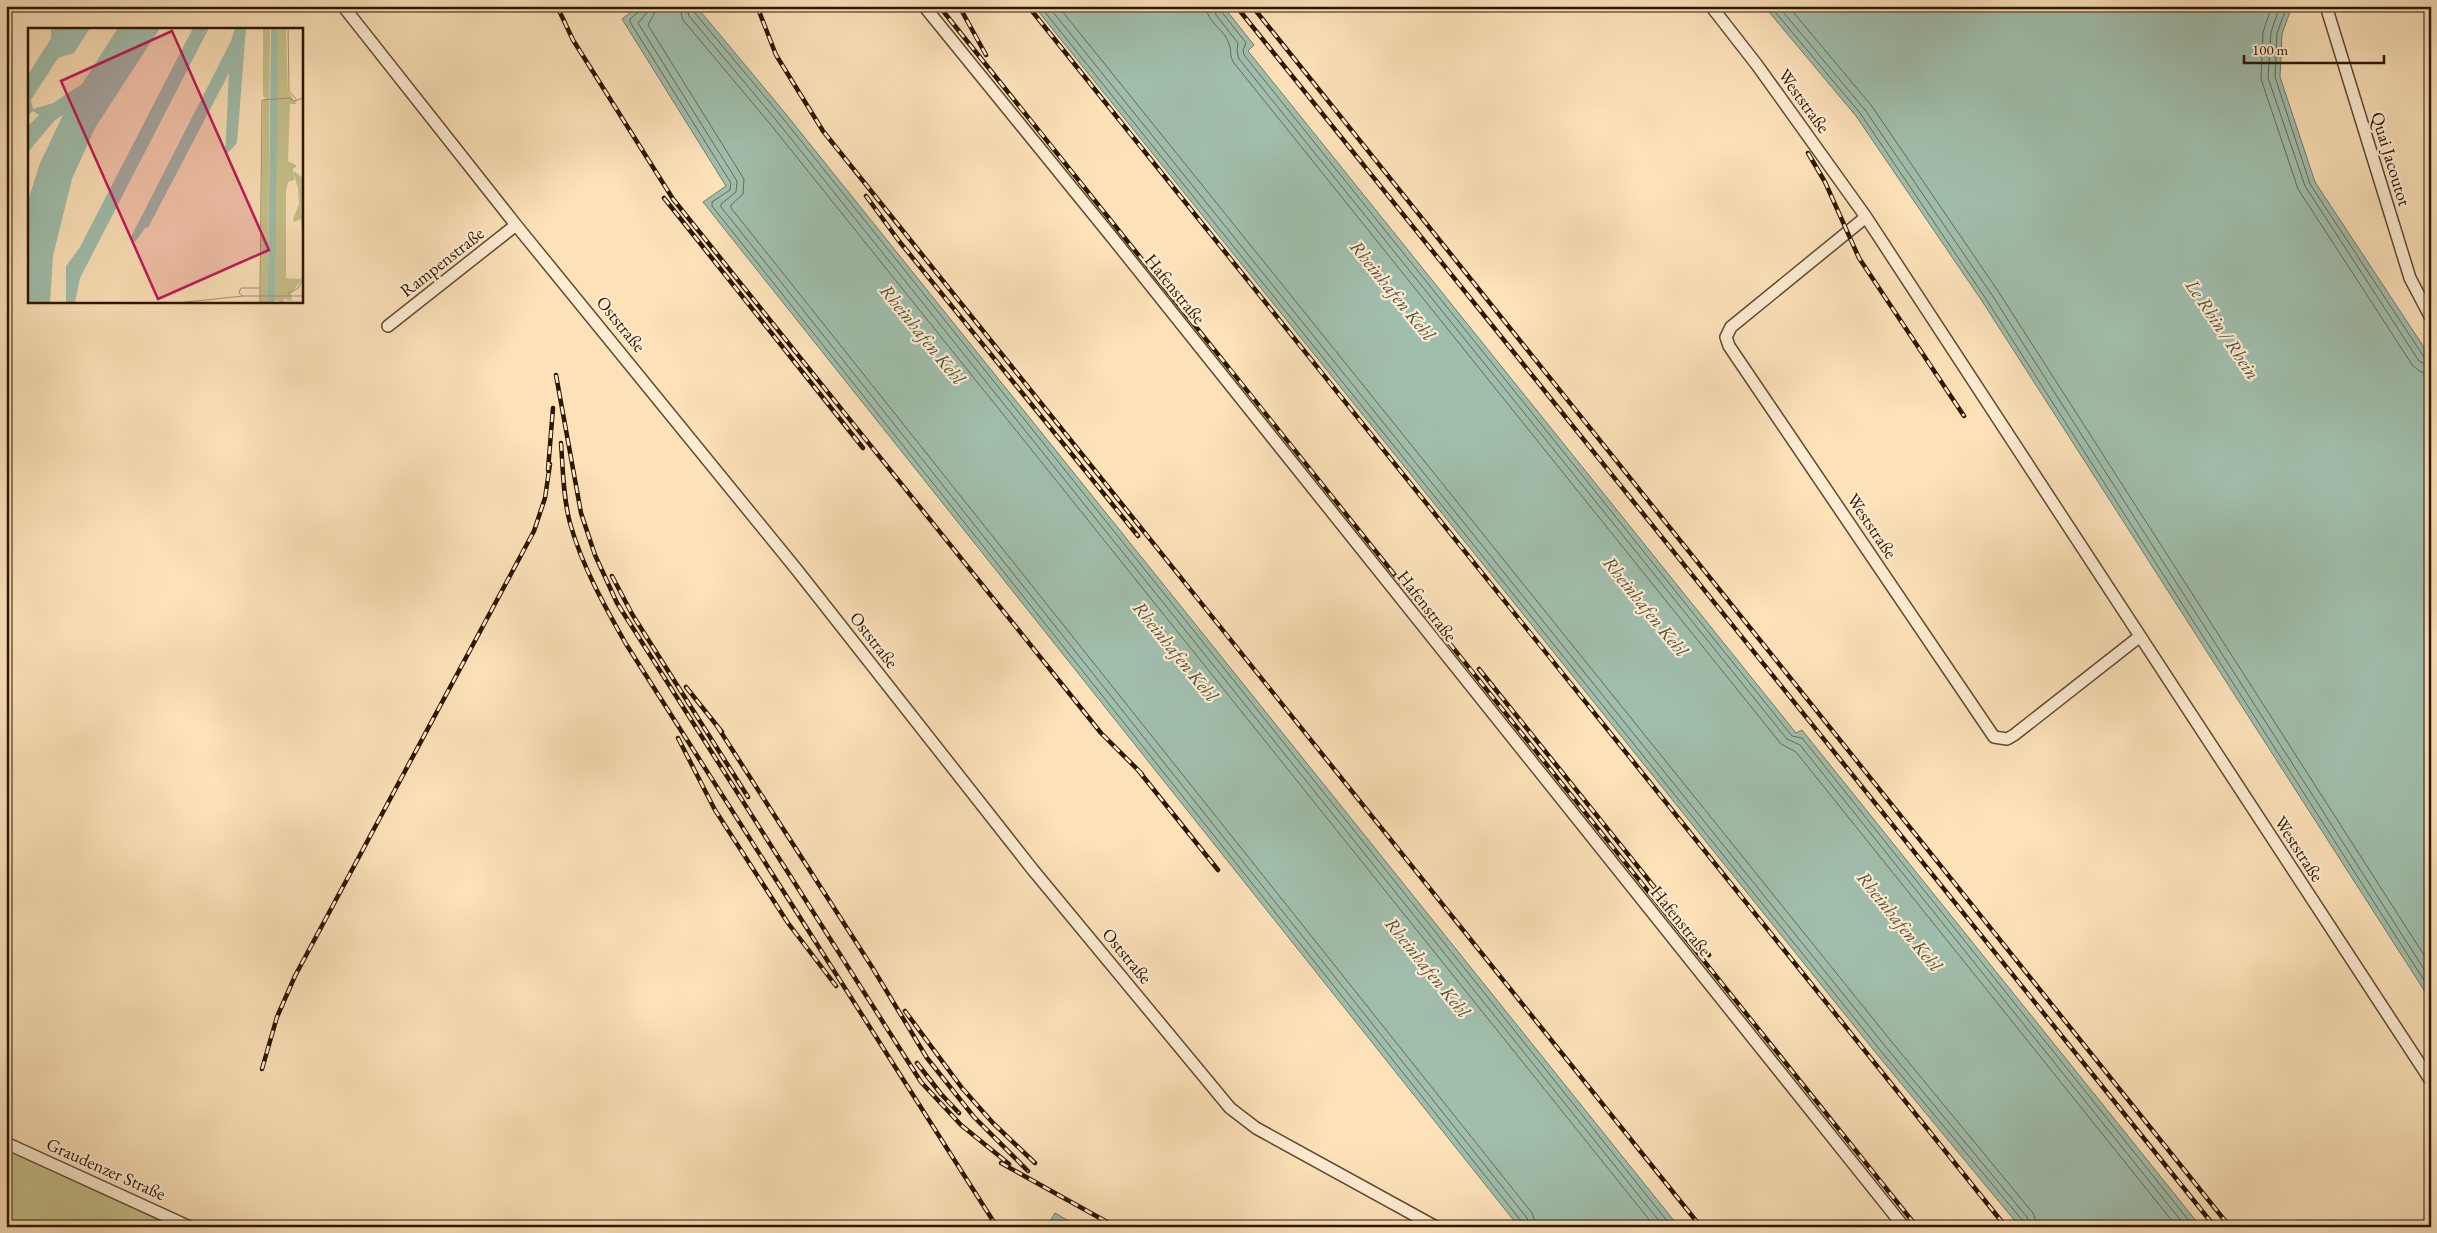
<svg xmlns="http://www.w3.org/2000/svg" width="2437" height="1233" font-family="'EB Garamond',serif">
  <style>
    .green { fill: #c6c18b; stroke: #796c46 }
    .water { fill: #a0beac; stroke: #727b67 }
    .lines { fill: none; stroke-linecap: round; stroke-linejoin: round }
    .shore { stroke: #666a56; stroke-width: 1 }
    .minor-casing { stroke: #604a2e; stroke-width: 14 }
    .minor { stroke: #fdecd2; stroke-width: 11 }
    .rail-casing { stroke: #2c1700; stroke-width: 4.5 }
    .rail { stroke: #fdecd2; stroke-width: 2.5; stroke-dasharray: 8; stroke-linecap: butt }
    .labels { text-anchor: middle; stroke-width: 4.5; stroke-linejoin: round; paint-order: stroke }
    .street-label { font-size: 18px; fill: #2c1700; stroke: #fdecd2 }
    .water-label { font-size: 19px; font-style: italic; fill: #55513c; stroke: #fdecd2 }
    .inset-road { fill: none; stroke: #a9906f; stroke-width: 1 }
    .view { fill: #c2185b; fill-opacity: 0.15; stroke: #c2185b; stroke-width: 2.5 }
    .inset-edge { fill: none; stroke: #2c1700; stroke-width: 2.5 }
  </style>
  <rect width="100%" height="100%" fill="#fce1b9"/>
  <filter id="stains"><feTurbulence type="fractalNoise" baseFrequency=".004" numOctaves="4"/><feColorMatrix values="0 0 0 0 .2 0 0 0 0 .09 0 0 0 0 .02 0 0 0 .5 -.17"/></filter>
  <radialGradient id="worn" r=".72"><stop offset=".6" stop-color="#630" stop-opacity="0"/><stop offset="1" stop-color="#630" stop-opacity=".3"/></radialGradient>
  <path class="green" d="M6 1147 180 1227H6Z"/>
  <path class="water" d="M639 6H696L785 113 1679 1227H1519L703 202 726 186 622 19Z
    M1034 6H1223L1254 45 1248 51 1796 733 1802 730 2201 1227H2020L1876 1053Z
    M1764 6H2292L2282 34 2280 77 2315 182 2431 358V1001L1982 301 1856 116Z
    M1055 1213 1079 1227H1047Z"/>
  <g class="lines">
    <path class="shore" d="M641 6 640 11 630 19V22L731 183 730 190 712 202V206L1522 1222 1523 1227
      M648 6 646 14 638 23 737 181 736 192 721 204V207L1527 1218 1529 1227
      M655 6 654 14 648 25 744 179 743 194 731 205V208L1532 1213 1537 1227
      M679 6 683 20 771 125 1655 1227
      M686 6 689 16 776 120 1664 1227
      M693 6 694 12 781 116 1672 1227
      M1040 6 1880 1050 2023 1221 2024 1227
      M1048 6 1885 1046 2027 1217 2030 1227
      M1058 6 1891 1041 2033 1213 2038 1227
      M1206 6C1207 24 1225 29 1229 44 1232 51 1229 56 1234 63L1781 744 1796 752 2177 1227
      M1214 6 1216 15 1238 43 1237 51 1239 59 1787 739 1800 745 2186 1227
      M1220 6 1221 11 1246 43 1243 50 1244 55 1792 736 1802 738 2194 1227
      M1770 6 1860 113 1986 299 2431 991
      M1778 6 1865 110 1992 295 2431 980
      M1788 6 1871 105 1998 291 2431 966
      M2272 6 2263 32 2261 79 2298 189 2413 366 2421 372 2431 374
      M2280 6 2271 32 2268 78 2305 186 2419 361 2431 367
      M2287 6 2277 33 2275 77 2310 184 2424 357 2431 360"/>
    <defs>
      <path id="minor" d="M343 6 516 225 797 570 1033 870 1230 1108 1256 1128 1436 1227
        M924 6 1111 236 1904 1227
        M1711 6 1757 65 1866 217 2431 1081
        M2326 6 2410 278 2431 318
        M1866 217 1731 327 1726 337 1729 346 1994 737 2007 739 2014 735 2139 637
        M388 326 516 225
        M6 1143 190 1227"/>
    </defs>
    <use href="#minor" class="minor-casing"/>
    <use href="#minor" class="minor"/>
    <defs>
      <path id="rail" d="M557 6 573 40 673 199 1101 733 1142 774
        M757 6 776 55 823 131 1701 1227
        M939 6 1917 1227
        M959 6 986 55
        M1028 6 2006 1227
        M1236 6 2215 1227
        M1252 6 2230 1227
        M1808 153 1825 182 1859 258 1964 416
        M866 196 899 241 1138 536
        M664 198 863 448
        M556 375 581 513 595 555 617 603 921 1082 961 1125 1009 1164
        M561 443C563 469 563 497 570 523 582 566 604 605 626 644L997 1227
        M548 470 553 408
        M612 576 632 614 748 797
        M1479 669 1709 955
        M686 687 722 732
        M717 726 872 967 927 1058 974 1117 1028 1171
        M678 738 715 810 788 923 836 986
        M1138 770 1218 870
        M905 1011 962 1088 993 1123 1035 1163
        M917 1063 941 1094 959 1113
        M262 1069 277 1017 295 976 534 531 545 498 550 464
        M1001 1163 1116 1227"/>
    </defs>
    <use href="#rail" class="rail-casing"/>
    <use href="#rail" class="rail"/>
  </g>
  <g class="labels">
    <g class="street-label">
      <text transform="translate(1804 101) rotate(54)" y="6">Weststraße</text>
      <text transform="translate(2391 159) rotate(73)" y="6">Quai Jacoutot</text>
      <text transform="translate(442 262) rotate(-38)" y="6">Rampenstraße</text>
      <text transform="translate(1175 289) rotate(51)" y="6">Hafenstraße</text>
      <text transform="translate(621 324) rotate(51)" y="6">Oststraße</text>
      <text transform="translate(1872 526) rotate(56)" y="6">Weststraße</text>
      <text transform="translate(1427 606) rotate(52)" y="6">Hafenstraße</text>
      <text transform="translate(874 640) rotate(52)" y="6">Oststraße</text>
      <text transform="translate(2299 849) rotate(57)" y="6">Weststraße</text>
      <text transform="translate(1681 921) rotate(51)" y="6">Hafenstraße</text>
      <text transform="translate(1127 956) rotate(50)" y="6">Oststraße</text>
      <text transform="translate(106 1169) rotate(24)" y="6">Graudenzer Straße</text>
    </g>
    <g class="water-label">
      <text transform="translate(1393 290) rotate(51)" y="7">Rheinhafen Kehl</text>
      <text transform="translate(2223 329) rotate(56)" y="7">Le Rhin / Rhein</text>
      <text transform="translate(923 334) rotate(51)" y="7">Rheinhafen Kehl</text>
      <text transform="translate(1646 606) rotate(51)" y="7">Rheinhafen Kehl</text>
      <text transform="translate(1176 651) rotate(51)" y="7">Rheinhafen Kehl</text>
      <text transform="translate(1900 921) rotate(51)" y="7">Rheinhafen Kehl</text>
      <text transform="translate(1428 967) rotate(51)" y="7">Rheinhafen Kehl</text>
    </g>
  </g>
  <g transform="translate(28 28)">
    <rect width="275" height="275" fill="#fce1b9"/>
    <path d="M235 0H242L240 275H232L235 73 238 70 235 68ZM249 0H258L260 63 267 74 269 71 268 76H262L260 133 269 138 265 141V147L266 143 275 150V219L273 191 266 194 265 191 271 176 270 160 266 147V152L260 154 258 163V250L273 251 275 245V250L263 265 264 273 256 271 255 275 246 272Z" fill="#c6c18b"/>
    <path d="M23 0H62L46 25 30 30 3 72 5 81 25 75 54 56 90 0H132L67 100 44 151 25 228 22 275H0V173L12 135 35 87 27 92 0 124V98L11 87 5 83 0 87V47L23 10ZM165 0H181L52 250 47 275H38V238L52 219ZM207 0H218L209 115 197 128 201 45 120 200 118 199 107 214 102 211 203 13ZM243 0H249L250 13 247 275H240V255Z" fill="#a0beac"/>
    <path class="inset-road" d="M260 0 261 63 268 71M232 260 234 72 261 70 266 73 275 70M260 266 270 260 275 251M215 268H275M215 268 211 265 213 260H232V275M149 275 215 268"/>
    <path class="view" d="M144 3 241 222 130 271 33 53Z"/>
    <rect width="275" height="275" class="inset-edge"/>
  </g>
  <rect width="2437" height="1233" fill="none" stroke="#fce1b9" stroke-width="25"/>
  <rect x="8" y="8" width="2422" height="1218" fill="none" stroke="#2c1700" stroke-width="2.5"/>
  <rect x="12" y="12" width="2412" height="1208" fill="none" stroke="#2c1700"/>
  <path d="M2244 55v8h140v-8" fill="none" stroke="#2c1700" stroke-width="2.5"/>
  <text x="2252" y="55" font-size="15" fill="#2c1700" stroke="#fdecd2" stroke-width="4" paint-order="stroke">100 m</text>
  <rect width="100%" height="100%" filter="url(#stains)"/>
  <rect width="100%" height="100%" fill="url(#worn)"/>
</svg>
